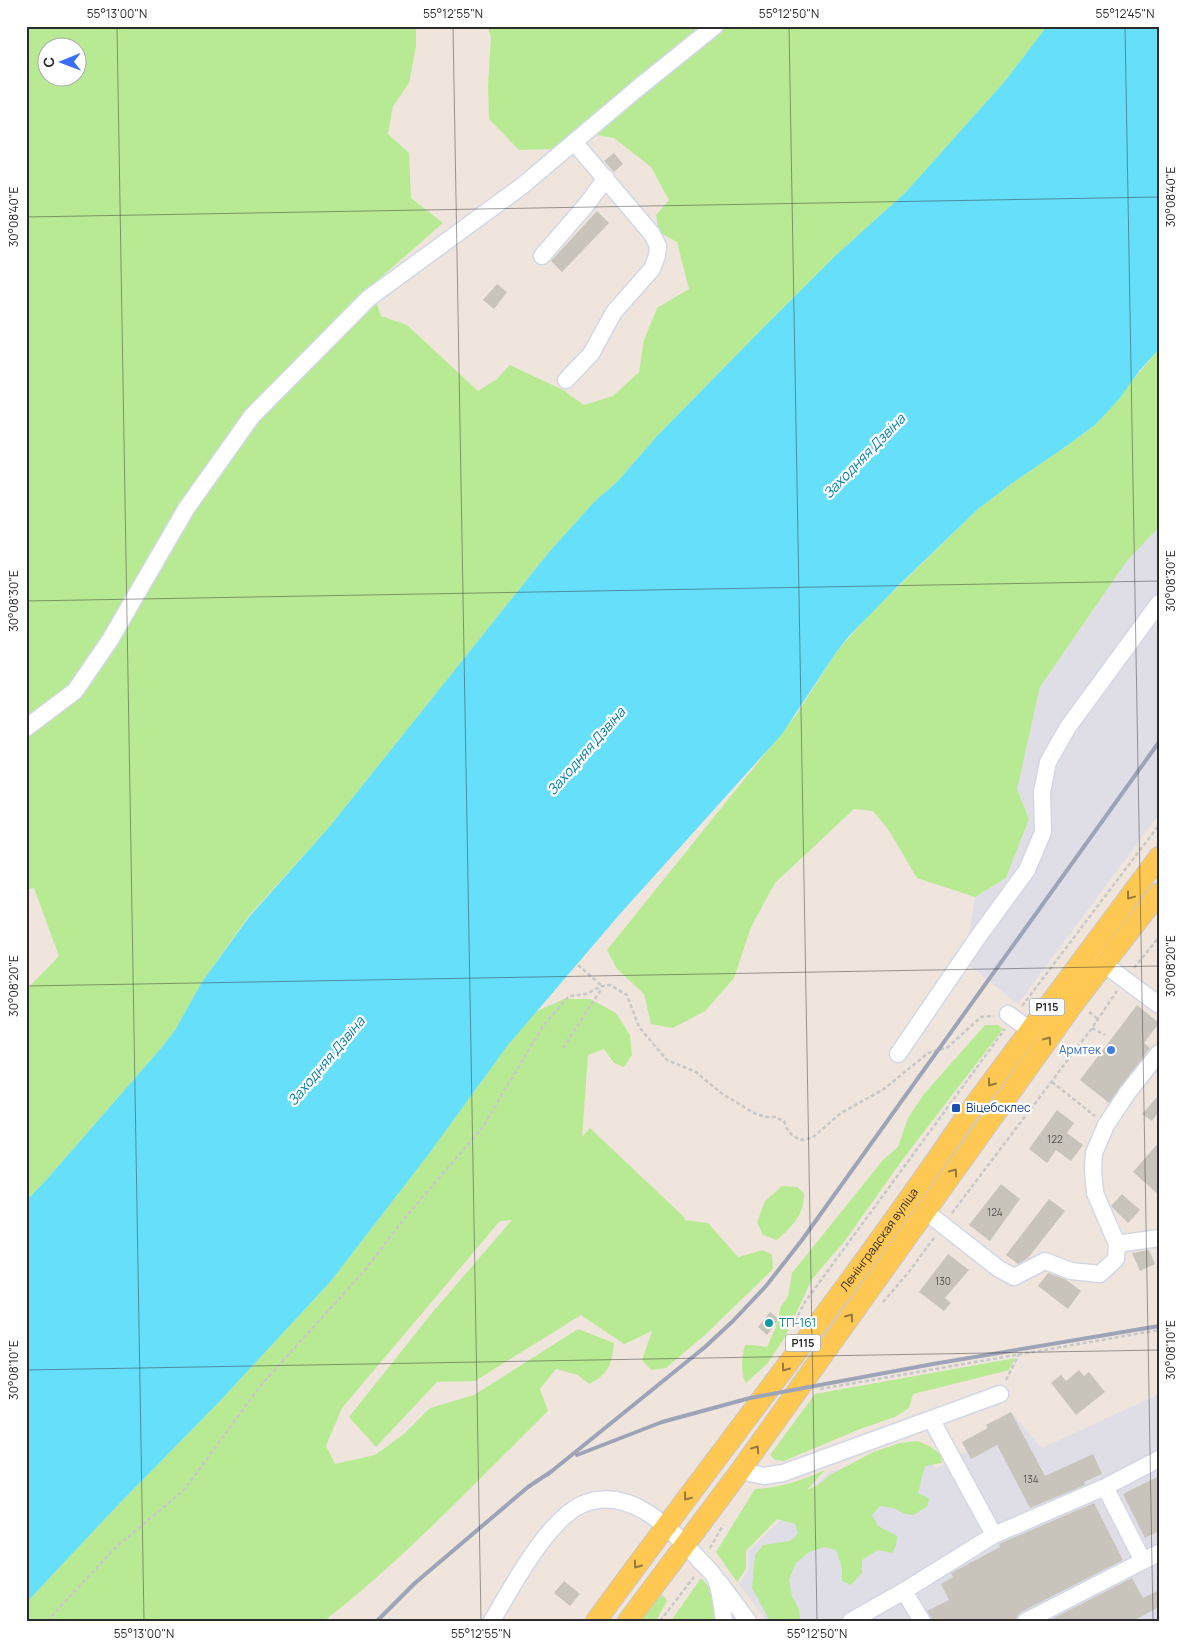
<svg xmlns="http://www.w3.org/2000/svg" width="1185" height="1647" font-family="Manrope,sans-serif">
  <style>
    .industrial { fill: #dfdee7 }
    .green { fill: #b8ea94; fill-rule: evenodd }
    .water { fill: #66dffa }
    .building { fill: #c9c4bb }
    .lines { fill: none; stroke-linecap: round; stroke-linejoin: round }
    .minor-casing { stroke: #d2d7e6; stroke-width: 19 }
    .major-casing { stroke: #c8c8c8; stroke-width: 22 }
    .path { stroke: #c8c8c8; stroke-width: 2.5; stroke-dasharray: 4 2.5; stroke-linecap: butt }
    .minor { stroke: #fff; stroke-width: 16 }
    .major { stroke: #fec852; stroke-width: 20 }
    .rail { stroke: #9ea4b8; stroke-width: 4 }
    .oneway { stroke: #957a3f }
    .ticks { fill: none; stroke: #2c2c2c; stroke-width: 1; stroke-opacity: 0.45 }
    .shop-dot { fill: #3f7fe0; stroke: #fff; stroke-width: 2 }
    .transit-dot { fill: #1a4fb4; stroke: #fff; stroke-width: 2 }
    .culture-dot { fill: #0f9aa8; stroke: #fff; stroke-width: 2 }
    .labels { text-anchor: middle; stroke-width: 4.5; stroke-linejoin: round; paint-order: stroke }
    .number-label { font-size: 10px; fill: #535250 }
    .shield { fill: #fff; stroke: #6b6b6b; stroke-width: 1 }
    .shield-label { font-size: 11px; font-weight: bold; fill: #2c2c2c }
    .shop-label { font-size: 12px; fill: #366cbe; stroke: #fff; text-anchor: end }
    .transit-label { font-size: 12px; fill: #164399; stroke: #fff; text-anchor: start }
    .street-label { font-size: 12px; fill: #2c2c2c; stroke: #fff }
    .culture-label { font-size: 12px; fill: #0d838f; stroke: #fff; text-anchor: start }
    .water-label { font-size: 14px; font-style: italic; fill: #017eaa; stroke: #fff }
    .neatline { fill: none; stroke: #2c2c2c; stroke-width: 2 }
    .ticks-label { font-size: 12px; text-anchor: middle; fill: #2c2c2c }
  </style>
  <rect width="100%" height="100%" fill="#efe5dd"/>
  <path class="industrial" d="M1159 527V814L1018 1004 965 962 975 897 1006 878 1029 819 1017 789 1040 687 1126 562Z
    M1159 1394V1621H767L739 1584 748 1570V1552L829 1472 919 1443 935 1469 966 1452 962 1442 987 1428 986 1425 1011 1412 1042 1448Z"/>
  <path class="green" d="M26 26H416V46L409 83 393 106 388 134 409 153 411 198 443 223 371 286 381 316 407 325 478 391 497 379 510 365 563 390 584 405 613 396 639 372 644 340 657 308 689 289 677 242 659 232 656 215 669 200 651 167 614 138 579 132 552 149 519 150 489 119 488 86 491 37 487 26H1047L1005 81 906 192 835 256 768 323 657 436 617 482 595 501 549 552 330 826 248 917 202 982 175 1030 162 1047 47 1179 26 1201V990L59 956 34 888 26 890ZM48 48H78V78H48Z
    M1159 349V527L1126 562 1040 687 1017 789 1029 819 1006 878 975 897 917 878 888 829 873 811 854 809 775 883 751 927 734 978 705 1011 673 1028 651 1024 644 994 617 969 607 950 796 715 837 651 869 615 978 509 1011 484 1068 445 1096 424Z
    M564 999H590L616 1013 630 1035 632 1055 624 1067 614 1063 604 1049 588 1055 582 1137 590 1128 685 1218 684 1220 708 1223 738 1257 763 1250 772 1255 773 1269 706 1334 666 1368 651 1370 642 1360 652 1331 624 1344 581 1315 475 1381 437 1382 376 1447 349 1417 431 1314 512 1220 500 1221 342 1408 326 1446 335 1464 375 1455 404 1434 430 1408 474 1395 578 1329 614 1343C612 1364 609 1374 589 1384L578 1375 556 1369 540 1389 548 1411C476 1482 404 1559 324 1621H26V1603L118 1505 220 1401 331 1281 428 1155 508 1045 535 1012Z
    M985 1025H998L1003 1029 903 1159 844 1242 812 1279 785 1337 767 1364 746 1383C740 1374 742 1355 745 1345H753L767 1347 776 1327 781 1306 788 1297 792 1273 883 1160 898 1147 908 1118 924 1094Z
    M782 1186 797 1187 804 1193C804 1216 792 1226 777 1240L763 1235 757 1222 765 1201Z
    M1015 1358 1009 1370 913 1394 909 1408 895 1417 860 1429 784 1461 775 1460 770 1455 815 1394Z
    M918 1441 931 1447 941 1455 942 1463 925 1466 918 1493 929 1498 927 1507 913 1515 905 1514 893 1508 880 1506 872 1515 878 1526 897 1536 896 1546 892 1553 878 1550 862 1560V1573L851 1585 842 1581V1568L836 1550 825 1547 809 1552 796 1563 789 1580 792 1596 799 1609 800 1621H770L752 1588 755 1555 763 1545 790 1541 798 1534 795 1524 777 1519 746 1551V1569L737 1582 716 1552 755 1489C781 1488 802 1480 825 1470L807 1490 818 1485 830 1475 873 1452 900 1443Z
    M701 1578 710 1588 716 1621H671Z
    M663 1595 667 1601 656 1621H641L655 1599Z"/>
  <path class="water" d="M1047 26H1159V349L1140 370 1119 399 1096 424 1068 445 1011 484 978 509 900 584 849 636 837 651 782 734 619 915 508 1045 428 1155 331 1281 220 1401 118 1505 26 1603V1201L47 1179 162 1047 175 1030 202 982 249 917 330 826 549 552 595 501 617 482 657 436 768 323 835 256 906 192 1005 81Z"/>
  <path class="building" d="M614 153 623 164 614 172 604 161Z
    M597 211 609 223 562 272 551 261Z
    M497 284 507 292 494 309 483 300Z
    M1137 1005 1159 1023 1144 1043 1150 1048 1109 1103 1080 1080Z
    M1159 1095V1111L1152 1121 1142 1114Z
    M1057 1110 1074 1123 1067 1133 1083 1145 1071 1161 1056 1150 1047 1163 1029 1149Z
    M1159 1142V1195L1133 1172Z
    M1001 1184 1020 1199 990 1241 969 1225Z
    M1122 1194 1140 1210 1128 1223 1111 1206Z
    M1049 1199 1065 1211 1028 1258 1018 1264 1006 1255Z
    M1149 1250 1155 1264 1140 1271 1132 1253Z
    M948 1254 969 1270 945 1298 951 1303 944 1311 919 1292Z
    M1048 1273 1065 1279 1081 1291 1068 1309 1038 1286Z
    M770 1312 779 1319 767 1335 758 1327Z
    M1079 1370 1084 1376 1089 1372 1105 1392 1076 1415 1051 1383 1061 1375 1066 1381Z
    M1011 1412 1045 1476 1093 1454 1102 1474 1084 1482 1085 1485 1030 1508 997 1445 971 1459 962 1442 988 1428 986 1425Z
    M1159 1476V1531L1145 1538 1123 1494Z
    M1094 1503 1123 1560 1021 1612 1017 1616 1016 1621H932L927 1611 949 1600 941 1584 953 1577 951 1573 1000 1547 999 1544Z
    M1132 1578 1143 1598 1159 1590V1607L1133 1621H1048Z
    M564 1581 580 1594 570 1606 554 1593Z"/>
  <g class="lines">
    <defs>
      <path id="minor" d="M542 256 587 204 606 178
        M566 380 591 354 614 312 652 269 657 256 658 246 652 234 574 142
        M26 728 75 691 110 640 186 509 252 416 369 298 522 186 638 88 715 26
        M1096 958 1159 1005
        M1008 1014 1030 1030
        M898 1054 978 937 1027 870 1043 832 1042 792 1048 762 1068 727 1159 603
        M925 1211 999 1269 1014 1277 1045 1261 1071 1271 1100 1274 1116 1259 1117 1244 1095 1193 1093 1170 1094 1153 1106 1125 1128 1092 1159 1053
        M1117 1244 1159 1238
        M740 1471 764 1476 783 1473 1000 1394
        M1105 1487 1159 1459
        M994 1535 1105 1487 1143 1561 1026 1621
        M1143 1561 1159 1553
        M719 1582 748 1621
        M904 1591 922 1621
        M492 1621C511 1588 547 1521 581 1505 627 1484 668 1526 697 1557 702 1564 714 1572 716 1580 721 1592 722 1608 724 1621
        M851 1621 904 1591 994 1535 931 1419"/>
      <g id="major">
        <path id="s1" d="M596 1621C719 1452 850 1288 967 1115L1159 857"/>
        <path d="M628 1621 740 1471 1075 1002 1159 893"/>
      </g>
    </defs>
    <use href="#minor" class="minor-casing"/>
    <use href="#major" class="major-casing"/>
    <path class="path" d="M578 965 602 986
      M1134 968 1159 937
      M1022 1006 1159 825
      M1089 1012 1098 1019
      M1092 1028 1105 1035
      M563 1048 602 988
      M1052 1082 1095 1116
      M952 1213 1092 1028 1117 991
      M883 1302 908 1273 934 1238
      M792 1327 805 1302 1005 1029
      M1006 1380 1019 1354
      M820 1389 1159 1330
      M710 1548 723 1525
      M47 1621 116 1547 184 1490 261 1385 365 1270 404 1219 482 1128 543 1026 569 996 586 994 602 986 610 985 627 995 639 1027 667 1060 696 1072 721 1093 754 1113 766 1117H775L784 1121 787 1129 793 1136 802 1140 812 1138 841 1113 884 1089 928 1053 948 1047 981 1017 994 1016
      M660 1621 694 1577"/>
    <use href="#minor" class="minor"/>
    <use href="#major" class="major"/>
    <path class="rail" d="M577 1455 662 1422 750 1398 933 1364 1159 1326
      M547 1475 705 1347 733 1321 766 1286 802 1240 1159 742
      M377 1621 415 1583 528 1487 552 1471"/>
  </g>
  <defs><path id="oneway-chevron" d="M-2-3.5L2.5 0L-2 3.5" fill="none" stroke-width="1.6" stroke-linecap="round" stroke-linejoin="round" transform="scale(1.25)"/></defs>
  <g class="oneway">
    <use href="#oneway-chevron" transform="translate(1130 896) rotate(127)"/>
    <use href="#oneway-chevron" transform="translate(1048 1040) rotate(-54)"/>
    <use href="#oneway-chevron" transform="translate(991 1083) rotate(126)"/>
    <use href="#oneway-chevron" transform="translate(954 1172) rotate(-54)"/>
    <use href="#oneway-chevron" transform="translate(850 1317) rotate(-55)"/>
    <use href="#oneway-chevron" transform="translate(785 1368) rotate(126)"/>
    <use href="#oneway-chevron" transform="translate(756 1449) rotate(-55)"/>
    <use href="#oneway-chevron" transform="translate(687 1497) rotate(128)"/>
    <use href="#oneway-chevron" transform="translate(637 1565) rotate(126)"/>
  </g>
  <path class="ticks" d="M117 26 144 1621M453 26 481 1621M789 26 817 1621M1125 26 1153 1621M26 217 1159 197M26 601 1159 581M26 986 1159 966M26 1370 1159 1350"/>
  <circle class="shop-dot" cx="1111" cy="1050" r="5"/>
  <rect class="transit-dot" x="951" y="1103" width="10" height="10" rx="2.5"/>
  <circle class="culture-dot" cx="769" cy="1323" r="5"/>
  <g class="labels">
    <g class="number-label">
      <text x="1055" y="1143">122</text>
      <text x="995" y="1216">124</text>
      <text x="943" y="1285">130</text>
      <text x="1031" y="1483">134</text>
    </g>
    <g class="shield">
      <rect x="1029.5" y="998.5" width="35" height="17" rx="4"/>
      <rect x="785.5" y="1334.5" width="35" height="17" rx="4"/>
    </g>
    <g class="shield-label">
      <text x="1047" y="1011">Р115</text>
      <text x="803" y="1347">Р115</text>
    </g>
    <g class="shop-label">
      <text x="1101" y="1054">Армтек</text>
    </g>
    <g class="transit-label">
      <text x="966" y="1112">Віцебсклес</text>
    </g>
    <g class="street-label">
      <text dy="4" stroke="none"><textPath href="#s1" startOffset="475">Ленінградская вуліца</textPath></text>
    </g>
    <g class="culture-label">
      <text x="779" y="1327">ТП-161</text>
    </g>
    <g class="water-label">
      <text transform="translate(864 456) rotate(-46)" y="5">Заходняя Дзвіна</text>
      <text transform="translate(586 751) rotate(-49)" y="5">Заходняя Дзвіна</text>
      <text transform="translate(326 1061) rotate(-50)" y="5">Заходняя Дзвіна</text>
    </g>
  </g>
  <rect width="1185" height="1647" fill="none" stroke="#ffffff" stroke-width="55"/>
  <g transform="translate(62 62) rotate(269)"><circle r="24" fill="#ffffff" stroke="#ababab"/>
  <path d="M0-4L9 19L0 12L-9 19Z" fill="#396eff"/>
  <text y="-8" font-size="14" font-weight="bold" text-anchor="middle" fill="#2c2c2c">С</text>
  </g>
  <rect x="28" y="28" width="1130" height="1592" class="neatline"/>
  <g class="ticks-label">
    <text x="117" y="18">55°13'00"N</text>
    <text x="453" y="18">55°12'55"N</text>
    <text x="789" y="18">55°12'50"N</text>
    <text x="1125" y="18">55°12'45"N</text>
    <text transform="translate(1171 197) rotate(-90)" y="4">30°08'40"E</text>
    <text transform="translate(14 217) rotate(-90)" y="4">30°08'40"E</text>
    <text transform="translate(1171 581) rotate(-90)" y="4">30°08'30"E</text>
    <text transform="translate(14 601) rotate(-90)" y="4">30°08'30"E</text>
    <text transform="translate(1171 966) rotate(-90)" y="4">30°08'20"E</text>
    <text transform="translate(14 986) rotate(-90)" y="4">30°08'20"E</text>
    <text transform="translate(1171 1350) rotate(-90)" y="4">30°08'10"E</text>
    <text transform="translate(14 1370) rotate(-90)" y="4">30°08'10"E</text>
    <text x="144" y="1638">55°13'00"N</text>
    <text x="481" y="1638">55°12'55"N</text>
    <text x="817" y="1638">55°12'50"N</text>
  </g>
</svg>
